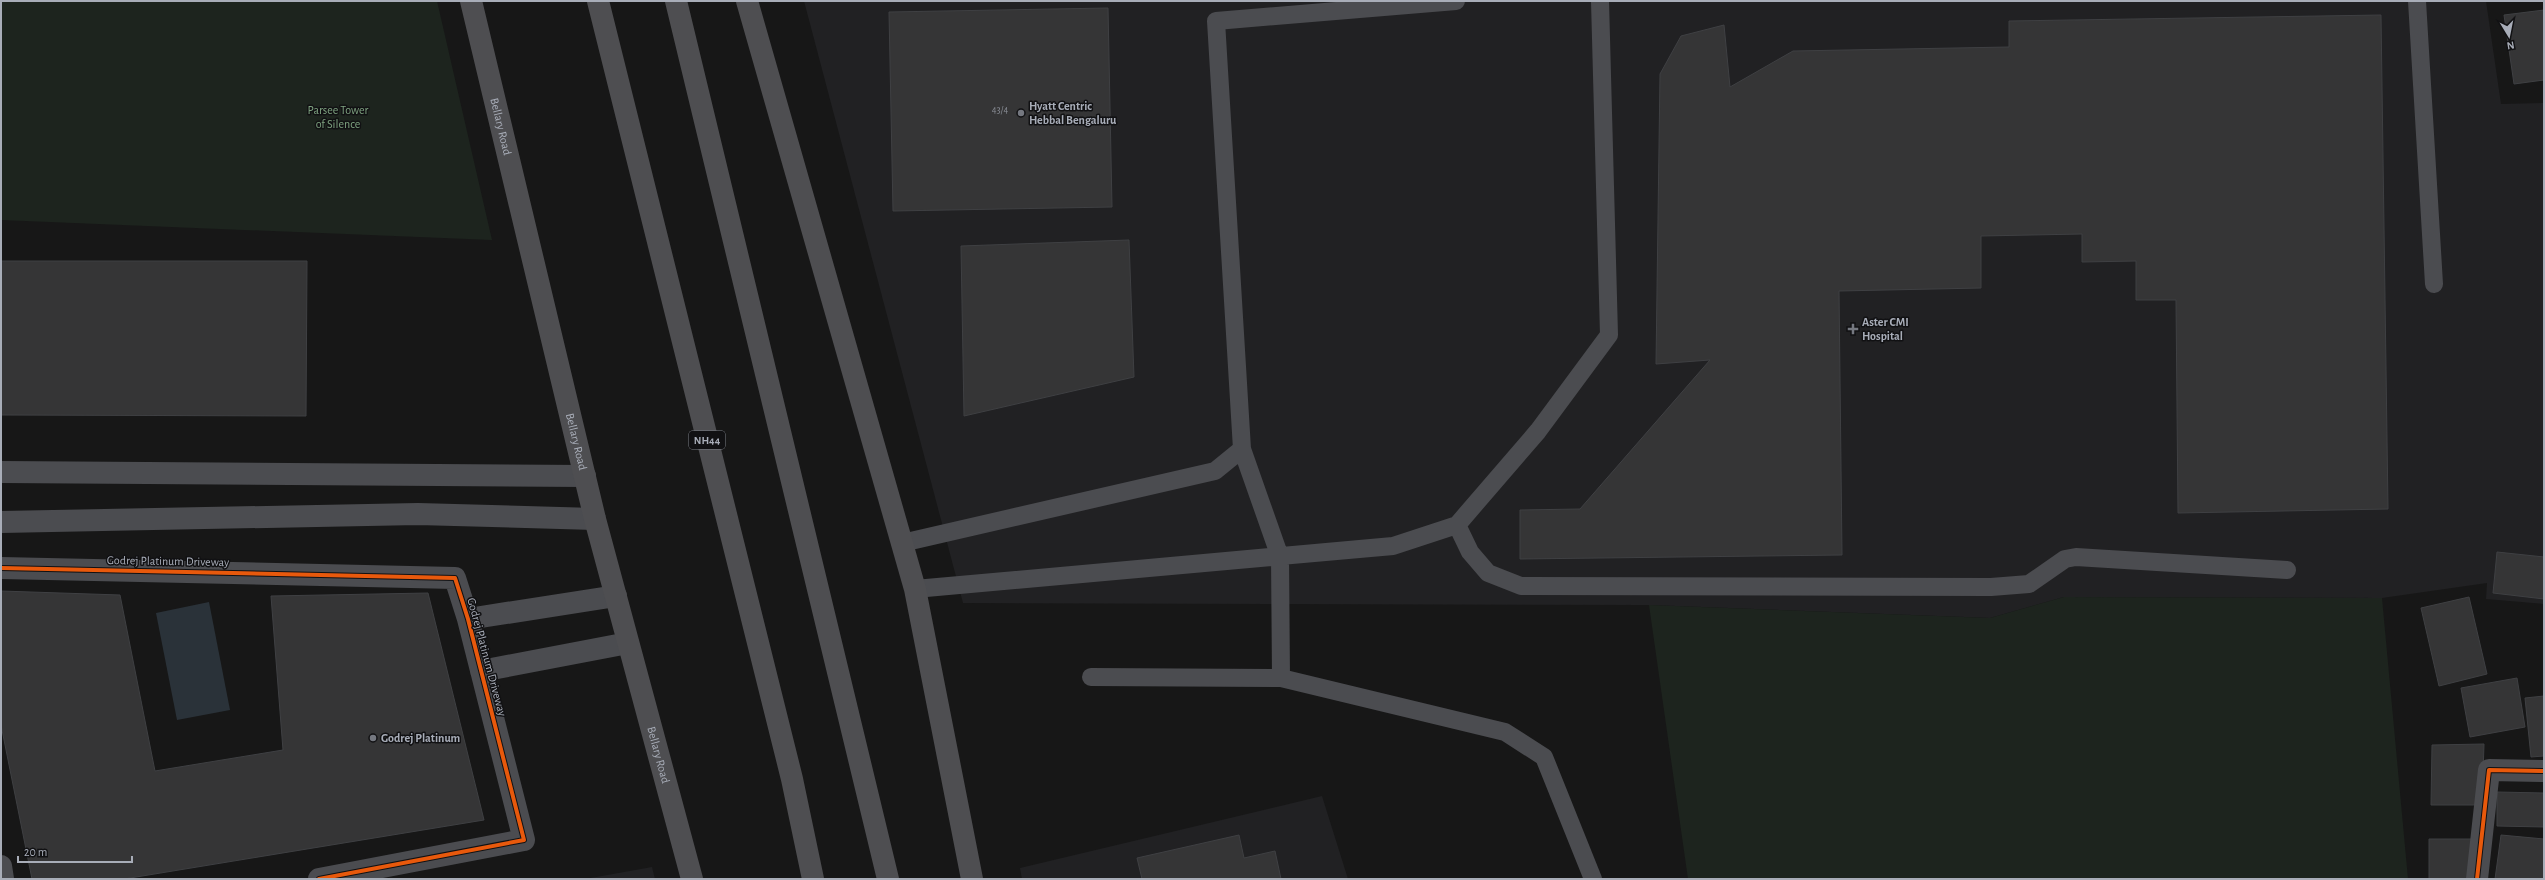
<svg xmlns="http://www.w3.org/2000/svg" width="2545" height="880" font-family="'Alegreya Sans',sans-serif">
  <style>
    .built { fill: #212123 }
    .green { fill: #1d241e }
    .water { fill: #2a3239 }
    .building { fill: #353536; stroke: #3f4043 }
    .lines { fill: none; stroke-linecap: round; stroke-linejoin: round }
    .lane { stroke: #4b4c50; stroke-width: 18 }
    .street { stroke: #4b4c50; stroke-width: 22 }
    .highway { stroke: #4e4e51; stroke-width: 22 }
    .cycleway-casing { stroke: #111113; stroke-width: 6 }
    .cycleway { stroke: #e8590c; stroke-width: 4 }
    .poi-dot { fill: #757880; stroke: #111113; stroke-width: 1.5 }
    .labels { text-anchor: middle; stroke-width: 3; stroke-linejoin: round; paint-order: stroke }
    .number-label { font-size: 10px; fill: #8b8f98 }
    .shield { fill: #111113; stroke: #7b7e86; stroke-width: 1 }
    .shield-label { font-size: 11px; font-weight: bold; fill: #a8adb8 }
    .poi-label { font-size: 12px; font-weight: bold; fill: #a8adb8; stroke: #111113; text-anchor: start }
    .park-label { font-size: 12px; fill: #7fa381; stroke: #111113 }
    .street-label { font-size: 12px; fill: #a8adb8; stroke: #111113 }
  </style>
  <rect width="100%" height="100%" fill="#171717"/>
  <path class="built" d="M804 1H2486L2501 104 2544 103V604L2486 599 2487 583 2382 598 2064 597 1990 618 1649 605 963 603Z
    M1322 796 1348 879H1022L1020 868Z
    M652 867 655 879H585Z"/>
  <path class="green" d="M1 1H437L492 240 1 220Z
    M2064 597 2382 598 2408 879H1688L1649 605 1990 618Z"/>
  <path class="water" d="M209 602 230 710 177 720 156 613Z"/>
  <path class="building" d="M1108 8 1112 207 893 211 889 12Z
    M2544 10V80L2514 84 2504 15Z
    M2381 15 2388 509 2178 513 2176 300H2136V261L2082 262V234L1981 236V288L1839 291 1842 555 1520 559V510L1580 509 1710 360 1656 364 1660 74 1681 36 1724 25 1730 87 1793 51 2009 47V21Z
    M1129 240 1134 377 964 416 961 246Z
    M1 261H307L306 416 1 415Z
    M2497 552 2544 557V599L2493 593Z
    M1 591 120 595 155 771 283 750 271 596 428 593 484 820 124 879H32L1 725Z
    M2469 597 2487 674 2439 686 2421 608Z
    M2517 678 2525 727 2470 737 2461 688Z
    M2544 696V756L2531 757 2525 698Z
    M2484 744 2482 805H2431L2432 745Z
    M2497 792 2544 793V827L2497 826Z
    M1239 835 1244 858 1275 851 1281 879H1142L1137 858Z
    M2501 835 2544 839V879H2495Z
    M2429 839H2475L2473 879H2429Z"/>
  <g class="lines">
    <path class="lane" d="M2417 1 2434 284
      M1242 449 1280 557 1281 678
      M1457 525 1470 552 1488 573 1521 586 1991 587 2029 584 2065 559 2076 557 2287 570
      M902 543 1215 471 1242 449 1216 21 1456 1
      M915 589 1393 546 1457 525 1538 431 1609 335 1600 1
      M1091 677 1281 678 1505 732 1544 757 1593 879"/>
    <path class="street" d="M1 472 585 476
      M1 522 418 514 595 519
      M1 568 455 578 468 619 524 840 319 879
      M468 619 616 596
      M481 671 628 643
      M1 866 3 879
      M2477 879 2489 770 2544 771"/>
    <g class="highway">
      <path id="s1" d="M471 1 595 519 692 879"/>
      <path d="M598 1 792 779 813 879"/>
      <path d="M676 1 888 879"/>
      <path d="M747 1 915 589 972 879"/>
    </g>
    <defs>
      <path id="cycleway" d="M1 568 455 578 468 619 524 840 319 879
        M2477 879 2489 770 2544 771"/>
    </defs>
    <use href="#cycleway" class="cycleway-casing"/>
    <use href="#cycleway" class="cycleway"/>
  </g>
  <g class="poi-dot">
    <circle cx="1021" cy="113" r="4"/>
    <path d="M1851 323h4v4h4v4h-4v4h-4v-4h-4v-4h4z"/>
    <circle cx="373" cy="738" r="4"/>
  </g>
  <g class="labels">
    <g class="number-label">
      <text x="1000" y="113">43/4</text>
    </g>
    <rect class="shield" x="689" y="431" width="36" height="18" rx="3"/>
    <g class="shield-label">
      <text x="707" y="444">NH44</text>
    </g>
    <g class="poi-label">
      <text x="1029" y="110">Hyatt Centric<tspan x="1029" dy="14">Hebbal Bengaluru</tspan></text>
      <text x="1862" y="326">Aster CMI<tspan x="1862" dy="14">Hospital</tspan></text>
      <text x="381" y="742">Godrej Platinum</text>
    </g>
    <g class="park-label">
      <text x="338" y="114">Parsee Tower<tspan x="338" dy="14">of Silence</tspan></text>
    </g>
    <g class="street-label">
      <text dy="4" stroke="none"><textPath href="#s1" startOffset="129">Bellary Road</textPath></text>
      <text dy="4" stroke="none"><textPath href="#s1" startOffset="453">Bellary Road</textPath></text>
      <text transform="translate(168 561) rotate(1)" y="4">Godrej Platinum Driveway</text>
      <text transform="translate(487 657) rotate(75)" y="4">Godrej Platinum Driveway</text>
      <text dy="4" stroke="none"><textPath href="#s1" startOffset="777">Bellary Road</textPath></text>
    </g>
  </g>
  <rect width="2545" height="880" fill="none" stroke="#a8adb8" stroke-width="4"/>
  <g transform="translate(2509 36) rotate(170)" stroke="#111113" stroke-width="3" paint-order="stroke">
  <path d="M0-3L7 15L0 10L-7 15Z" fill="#a8adb8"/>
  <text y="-6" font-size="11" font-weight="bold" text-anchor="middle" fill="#a8adb8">N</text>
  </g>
  <path d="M18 856v6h114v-6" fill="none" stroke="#a8adb8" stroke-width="2"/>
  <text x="24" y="856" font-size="12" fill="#a8adb8" stroke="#111113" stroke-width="3" paint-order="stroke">20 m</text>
</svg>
